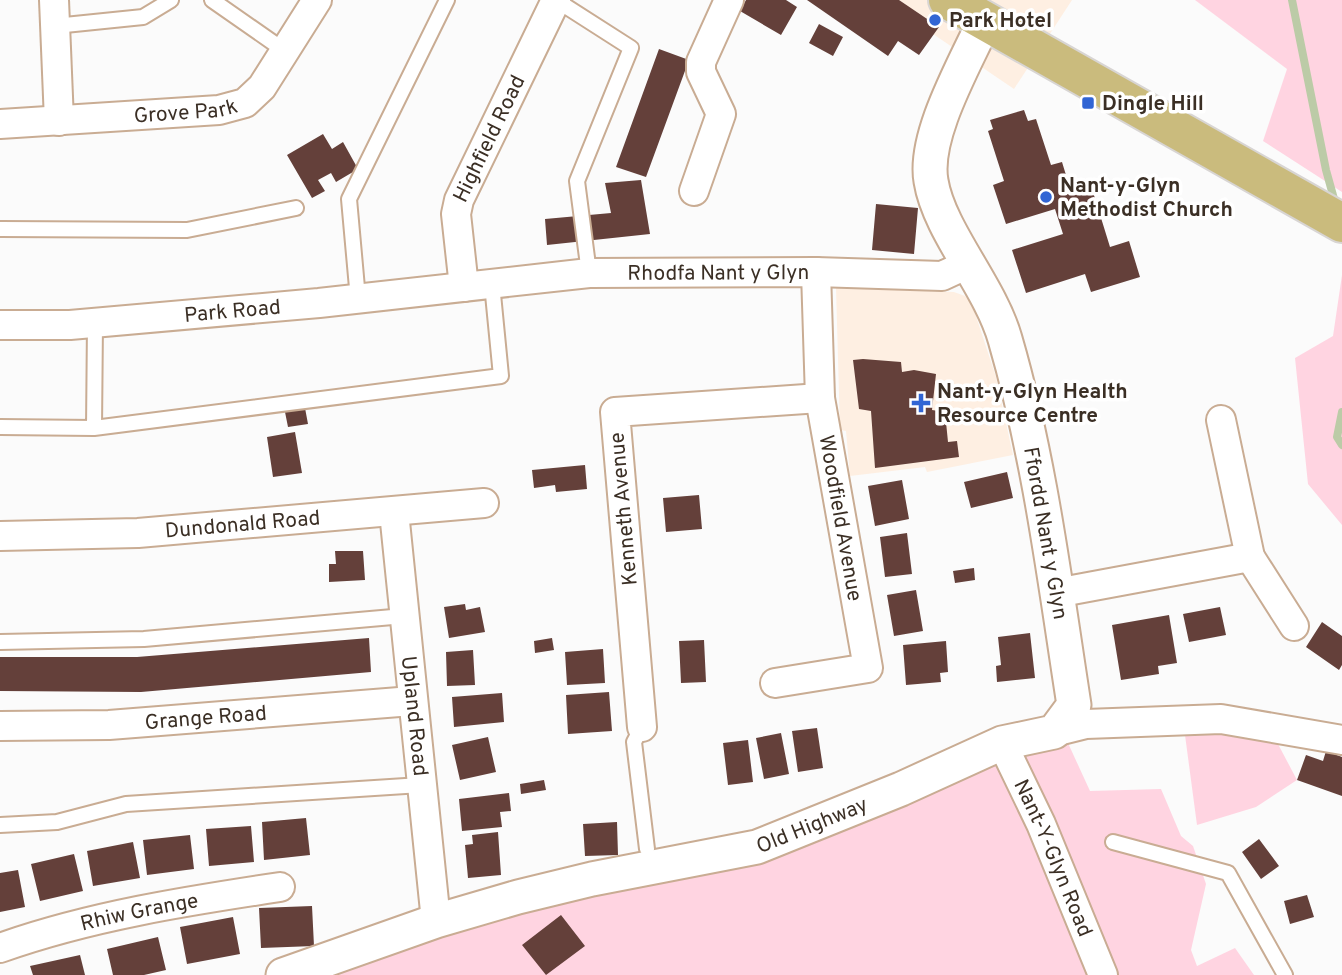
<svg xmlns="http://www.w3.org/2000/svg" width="1342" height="975" font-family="Overpass,sans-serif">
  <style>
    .built { fill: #feefe2 }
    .green { fill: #ffd4e1 }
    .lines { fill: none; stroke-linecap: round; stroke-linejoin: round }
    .stream { stroke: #bccba7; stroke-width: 8 }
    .building { fill: #64403a }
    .service-casing { stroke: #c9ac93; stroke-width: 18 }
    .minor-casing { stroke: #c9ac93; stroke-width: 32 }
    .tertiary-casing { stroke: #c9ac93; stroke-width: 37 }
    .primary-casing { stroke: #d8d5d3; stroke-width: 42 }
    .service { stroke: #fff; stroke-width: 14 }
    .minor { stroke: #fff; stroke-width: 28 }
    .tertiary { stroke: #fff; stroke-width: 33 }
    .primary { stroke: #cabb7d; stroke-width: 38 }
    .poi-dot { fill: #3165d4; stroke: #fff; stroke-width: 2.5 }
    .labels { text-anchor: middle; stroke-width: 7; stroke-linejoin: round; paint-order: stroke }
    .poi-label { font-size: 21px; font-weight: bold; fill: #3b2f25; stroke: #fff; text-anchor: start }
    .street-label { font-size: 21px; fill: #3b2f25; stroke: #fff }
  </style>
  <rect width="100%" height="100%" fill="#fbfbfb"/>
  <path class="built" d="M883 0H1072L1014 89Z
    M836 288 954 292 965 296 972 304 996 377 1013 455 927 472 925 467 850 476 846 431 840 430Z"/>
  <path class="green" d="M1195 0H1342V192L1263 141 1287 69Z
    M1342 275V525L1308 484 1295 358 1333 336Z
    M1183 720 1269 727 1297 780 1256 807 1197 825Z
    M1062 730 1090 791 1161 789 1181 836 1193 846 1206 884 1191 950 1197 966 1235 948 1254 975H283L702 860Z"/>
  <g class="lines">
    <path class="stream" d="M1292 0 1326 170 1336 206
      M1342 412 1337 437 1342 445"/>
  </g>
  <path class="building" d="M746 0H786L797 7 781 35 740 11Z
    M807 0H899L939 27 919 55 898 41 888 56Z
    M819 24 843 37 833 56 809 43Z
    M659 49 689 60 646 177 616 167Z
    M1024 110 1028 121 1036 119 1051 165 1062 162 1069 185 1089 179 1110 247 1129 241 1140 277 1091 292 1085 274 1026 293 1012 250 1063 234 1055 209 1006 224 993 185 1004 181 988 131 993 129 990 120Z
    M323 134 332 149 343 142 358 169 336 182 331 173 318 180 325 191 312 198 287 155Z
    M641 180 650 234 547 245 545 219 611 213 605 183Z
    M876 204 918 208 914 254 872 250Z
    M863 359 901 362 902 372 914 370 936 374 932 410 945 412 948 442 957 441 959 457 875 468 871 411 859 409 853 360Z
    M305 408 308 424 288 427 285 412Z
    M295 432 302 473 273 477 267 437Z
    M585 465 587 489 556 492 555 485 534 488 532 470Z
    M1007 472 1013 498 971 508 964 482Z
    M902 480 909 519 875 526 868 486Z
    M699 495 702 529 666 532 663 498Z
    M907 533 912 574 885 577 880 537Z
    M335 551H363L365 580 329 582V564H336Z
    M974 568 975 580 955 583 953 571Z
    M916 590 923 631 894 636 887 595Z
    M465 604 466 610 480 607 485 632 449 638 444 607Z
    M1220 607 1226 635 1189 642 1183 614Z
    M1169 615 1177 663 1158 666 1159 674 1121 680 1112 625Z
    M1322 622 1342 636V665L1339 670 1306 647Z
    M1030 633 1035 678 997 682 996 666 1001 665 998 637Z
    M369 638 371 672 141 692 0 691V657H137Z
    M552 638 554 650 535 653 534 641Z
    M704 640 706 682 681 683 679 641Z
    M946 641 948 672 940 673 941 682 906 685 903 645Z
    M603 649 605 683 567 685 565 652Z
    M473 650 475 685 447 686 446 652Z
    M609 692 612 731 568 734 566 695Z
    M502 693 504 722 454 727 452 697Z
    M817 728 823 768 798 772 792 731Z
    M781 733 789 774 764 779 756 738Z
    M488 737 496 772 460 780 452 745Z
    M748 740 753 782 728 785 723 743Z
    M1326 751 1342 757V796L1297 780 1306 755 1323 761Z
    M544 780 546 790 521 794 520 784Z
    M509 793 511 811 500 812 502 827 462 831 459 799Z
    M306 818 310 855 264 860 262 822Z
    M617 822 618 855 585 856 583 824Z
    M251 826 254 862 209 866 206 829Z
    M498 832 501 875 468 878 465 845 473 844 472 835Z
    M190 835 194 869 147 875 143 840Z
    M1259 839 1279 866 1261 879 1242 852Z
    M133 842 140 878 93 886 87 851Z
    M74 854 83 891 40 901 31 864Z
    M18 870 25 907 0 912V873Z
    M1307 895 1314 917 1290 924 1284 901Z
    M312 906 314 946 261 948 259 908Z
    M561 915 585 946 546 975 522 945Z
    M233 917 240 954 187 964 180 927Z
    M158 937 166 970 144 975H113L107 949Z
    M80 955 85 975H33L30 966Z"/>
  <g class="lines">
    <defs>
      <path id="service" d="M212 0 285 51
        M556 0 631 48 577 181 589 273
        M55 26 143 17 171 0
        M0 229 187 230 296 208
        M358 299 349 199 447 0
        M0 427 94 428 501 376 492 284
        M94 428 95 323
        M0 642 144 639 404 616
        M642 727 634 742 647 849
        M0 825 57 822 126 804 421 785
        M1113 842 1228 873 1285 975"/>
      <g id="minor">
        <path d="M54 0 59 121"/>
        <path id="s1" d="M0 124 219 110 245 103 262 87 317 0"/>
        <path d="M694 191 721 114 701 72V62L729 0"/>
        <path id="s2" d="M464 287 456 214 459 200 556 0"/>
        <path id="s3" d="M0 325H70L319 303 589 273 816 272 942 276 970 263"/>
        <path id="s4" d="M394 512 436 921"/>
        <path id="s5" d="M0 536 138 533 484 503"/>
        <path d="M1250 557 1294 626"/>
        <path d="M1056 593 1250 557 1221 420"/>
        <path d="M775 683 868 668 820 398 816 272"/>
        <path id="s6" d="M0 726 109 725 412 701"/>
        <path d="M642 727 615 412 820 398"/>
        <path d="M1054 732 1086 724 1221 719 1342 740"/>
        <path id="s7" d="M1002 743 1041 824 1103 975"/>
        <path id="s8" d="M0 948C90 916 187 901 280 887"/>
      </g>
      <g id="tertiary">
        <path id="s9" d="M283 975 436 921 518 897 592 879 757 847 901 789 1002 743 1054 732 1074 705C1055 583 1040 459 1005 339 990 286 939 231 931 181 923 136 965 64 984 22"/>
      </g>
      <path id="primary" d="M948 0 1342 223"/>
    </defs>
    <use href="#service" class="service-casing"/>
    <use href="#minor" class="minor-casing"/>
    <use href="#tertiary" class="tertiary-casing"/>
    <use href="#primary" class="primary-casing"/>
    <use href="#service" class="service"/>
    <use href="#minor" class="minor"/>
    <use href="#tertiary" class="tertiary"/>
    <use href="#primary" class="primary"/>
  </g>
  <g class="poi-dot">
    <circle cx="935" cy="20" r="7"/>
    <rect x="1081" y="96" width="14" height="14" rx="3.5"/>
    <circle cx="1046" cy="197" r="7"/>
    <path d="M917.5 392.5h7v7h7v7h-7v7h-7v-7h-7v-7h7z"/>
  </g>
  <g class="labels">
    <g class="poi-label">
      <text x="949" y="27">Park Hotel</text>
      <text x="1102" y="110">Dingle Hill</text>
      <text x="1060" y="192">Nant-y-Glyn<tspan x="1060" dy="24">Methodist Church</tspan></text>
      <text x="937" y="398">Nant-y-Glyn Health<tspan x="937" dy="24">Resource Centre</tspan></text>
    </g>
    <g class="street-label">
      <text dy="7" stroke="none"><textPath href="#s1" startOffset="186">Grove Park</textPath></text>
      <text dy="7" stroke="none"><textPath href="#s2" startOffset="156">Highfield Road</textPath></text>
      <text dy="7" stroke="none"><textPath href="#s3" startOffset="721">Rhodfa Nant y Glyn</textPath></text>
      <text dy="7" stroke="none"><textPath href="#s3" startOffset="233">Park Road</textPath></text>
      <text transform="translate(623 509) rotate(-95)" y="7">Kenneth Avenue</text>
      <text transform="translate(841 518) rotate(80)" y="7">Woodfield Avenue</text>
      <text dy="7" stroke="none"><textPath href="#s5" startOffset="243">Dundonald Road</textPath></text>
      <text transform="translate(1046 533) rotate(80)" y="7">Ffordd Nant y Glyn</text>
      <text dy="7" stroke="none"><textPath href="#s6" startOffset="206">Grange Road</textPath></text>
      <text dy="7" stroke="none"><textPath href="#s4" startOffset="205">Upland Road</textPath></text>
      <text dy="7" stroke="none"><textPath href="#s9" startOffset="551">Old Highway</textPath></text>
      <text dy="7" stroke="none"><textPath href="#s7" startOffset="126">Nant-Y-Glyn Road</textPath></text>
      <text dy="7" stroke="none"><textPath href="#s8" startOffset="144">Rhiw Grange</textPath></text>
    </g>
  </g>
</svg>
